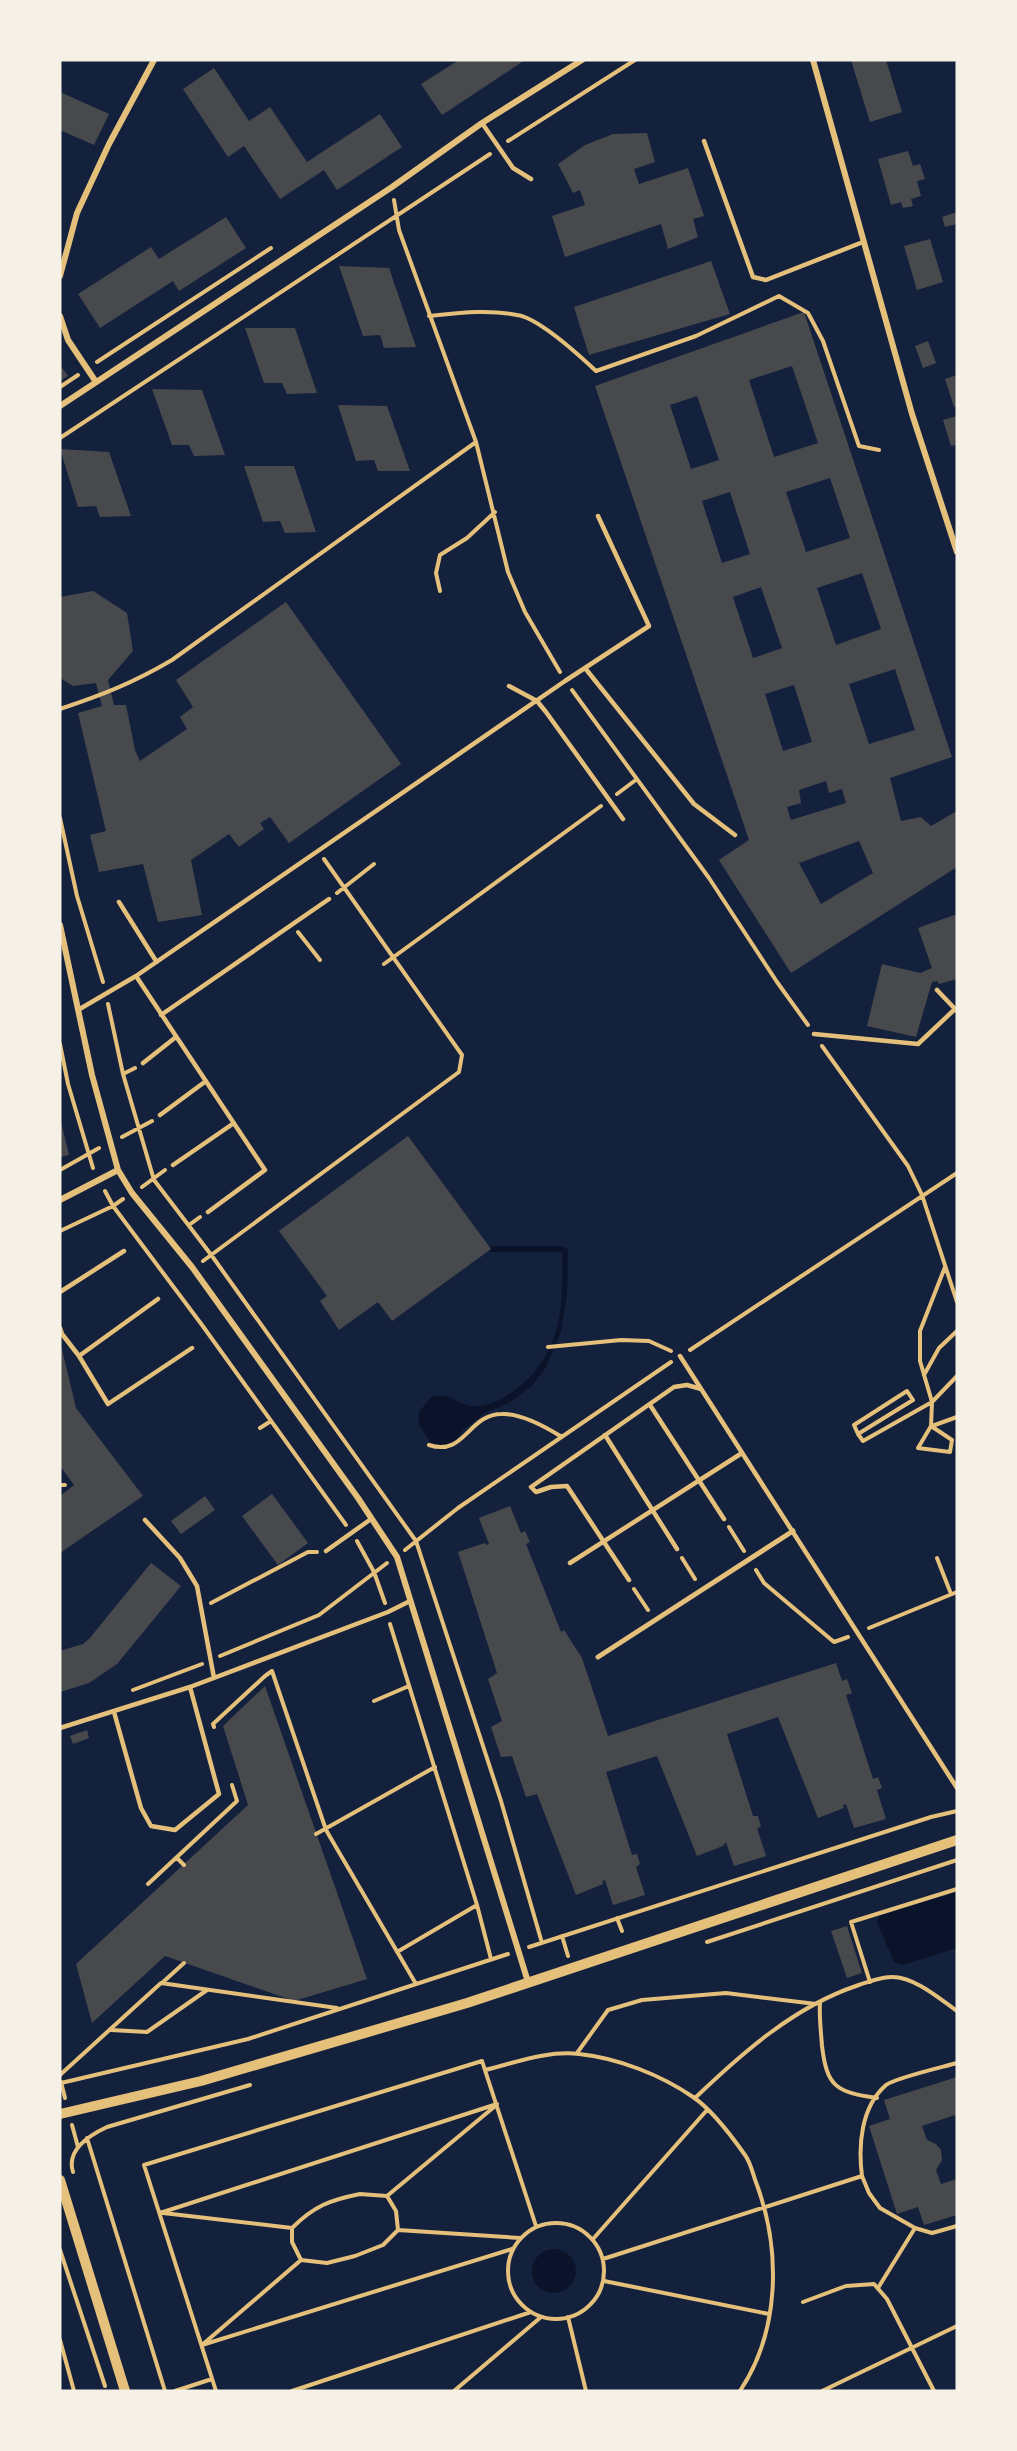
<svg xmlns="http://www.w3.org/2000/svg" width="1017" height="2451" font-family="'IBM Plex Serif',serif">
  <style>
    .water { fill: #0b132b }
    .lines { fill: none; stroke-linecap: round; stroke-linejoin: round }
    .stream { stroke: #0b132b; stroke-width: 6 }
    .building { fill: #48494c; fill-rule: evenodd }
    .path { stroke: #e5c07b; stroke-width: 4 }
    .service { stroke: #e5c07b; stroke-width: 4.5 }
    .pedestrian { stroke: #e5c07b; stroke-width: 5 }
    .minor { stroke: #e5c07b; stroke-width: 6 }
    .tertiary { stroke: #e5c07b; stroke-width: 10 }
  </style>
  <rect width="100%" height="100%" fill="#14213d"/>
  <path class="water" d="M563 1247 568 1249 567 1295 561 1332 546 1367 532 1386 509 1403 485 1413 464 1429 455 1442 444 1445 431 1443 419 1425 418 1413 431 1397C456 1391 457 1408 478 1406 493 1405 509 1395 520 1386 562 1351 564 1302 562 1251L560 1249Z
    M957 1892V1948L903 1965 894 1962 877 1922 879 1916Z
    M532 2271a22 22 0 1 1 44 0a22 22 0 1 1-44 0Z"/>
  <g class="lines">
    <path class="stream" d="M492 1249H560"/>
  </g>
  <path class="building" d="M459 60H525L442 115 421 84Z
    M851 60H886L902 112 870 122Z
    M214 68 249 121 270 107 307 162 380 114 402 147 337 190 324 170 280 199 244 146 228 157 183 89Z
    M60 92 109 114 94 145 60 130Z
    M647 133 655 162 634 169 639 184 688 168 704 216 693 219 698 237 668 249 661 224 565 257 552 216 585 205 580 190 573 193 558 164 585 145 613 134Z
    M908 151 913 166 920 164 925 179 917 181 921 196 911 199 913 206 903 208 901 202 891 205 878 159Z
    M957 212V224L945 227 942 217Z
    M226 217 246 248 179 291 173 281 100 328 78 294 151 247 159 259Z
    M930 239 943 282 917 290 904 246Z
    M711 261 730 314 589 355 574 307Z
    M339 266 389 268 416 347 384 348 380 335 363 336Z
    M804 312 952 757 890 778 901 821 921 817 931 826 957 811V867L791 973 719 860 749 840 595 386ZM792 366 818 443 774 457 749 380ZM697 396 719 460 691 469 670 405ZM830 478 850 538 806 552 786 492ZM730 492 750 554 722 563 702 501ZM862 573 881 629 836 645 817 588ZM761 587 782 648 753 658 733 597ZM895 669 915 730 869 744 849 684ZM794 685 812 742 783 751 765 694ZM826 781 829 793 842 789 846 803 791 820 787 807 801 803 799 790ZM859 841 873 873 821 904 799 863Z
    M245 328H295L317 393 287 394 282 383H264Z
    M928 341 936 363 923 368 915 346Z
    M60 365 68 376 60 381Z
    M957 375V406L954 407 945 379Z
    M152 389 202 390 225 455 194 456 189 445H172Z
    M338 405 387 406 410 471H378L374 460 356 461Z
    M957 416V445L951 446 943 420Z
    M60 449 109 452 131 516 100 517 96 506 78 507Z
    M244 466H294L316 532 285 533 280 521 263 522Z
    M93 591 127 613 133 651 108 680 114 705H126L135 750 140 761 187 729 180 717 193 707 176 680 286 602 401 764 289 843 270 817 260 823 264 829 239 847 229 834 191 860 202 915 158 922 143 864 99 872 90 835 106 831 78 713 102 706 96 683 73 686 60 678V597Z
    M957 914V979L939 984 937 981 932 982 916 1037 867 1026 882 964 920 973 932 968 918 928Z
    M60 1118 69 1155 60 1157Z
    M408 1136 491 1249 392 1321 378 1302 339 1330 320 1301 327 1296 279 1231Z
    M60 1341 76 1408 143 1496 60 1553V1496L74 1485 60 1466Z
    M272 1494 308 1543 278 1565 242 1516Z
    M205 1496 215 1510 181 1534 171 1521Z
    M510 1506 521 1533 525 1531 530 1542 526 1544 561 1632 564 1630 582 1658 608 1736 836 1663 842 1681 847 1679 852 1693 846 1695 873 1779 878 1777 882 1788 877 1790 886 1819 854 1828 846 1804 843 1805 844 1808 818 1818 778 1717 727 1734 753 1816H758L761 1827 757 1828 766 1856 734 1866 726 1842 723 1846 697 1856 657 1756 606 1772 632 1855 637 1854 640 1864 636 1867 645 1895 613 1905 605 1880 602 1881 603 1884 576 1895 537 1794 526 1797 512 1756 501 1757 491 1727 502 1721 488 1679 497 1673 458 1552 485 1543 486 1545 489 1544 479 1518Z
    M151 1563 181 1586 117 1664 89 1683 60 1692V1651L83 1644 89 1639Z
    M265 1686 367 1979 294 2001 165 1956 92 2023 76 1964 248 1805 223 1726Z
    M87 1730 89 1738 73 1744 70 1736Z
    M847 1926 862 1973 847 1978 831 1931Z
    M957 2077V2122L955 2115 922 2126 927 2140 936 2144 941 2150 942 2160 936 2170 941 2184 957 2179V2215L924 2225 918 2207 897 2214 869 2126 890 2119 884 2100Z"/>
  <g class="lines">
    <path class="path" d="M508 141 635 60
      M394 200 399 230 476 442 508 572 525 612 560 672
      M429 316C458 313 488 309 517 315 539 318 580 356 596 371L696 336 779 296 808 313 823 341 859 446 879 450
      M97 362 271 248
      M60 387 78 375
      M60 438 490 154
      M440 591 436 573 440 555 467 538 495 512
      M572 690 709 878 777 982 808 1025
      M60 709C102 695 133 683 172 660L476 442
      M617 794 637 779
      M60 818 77 896 103 982
      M337 893 374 864
      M298 932 320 960
      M384 964 601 806
      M108 1004 123 1074 154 1180 212 1256 416 1541 501 1801 542 1943
      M60 1044 68 1084 93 1168
      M822 1046 908 1166 922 1195 957 1302
      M123 1074 135 1068
      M122 1137 152 1121
      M60 1170 99 1148
      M142 1187 165 1170
      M105 1191 113 1206 202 1325 346 1525
      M189 1225 200 1217
      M60 1231 113 1206 123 1199
      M203 1261 459 1072 462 1055 324 859
      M548 1347 621 1340 649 1341 671 1351
      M690 1350 957 1173
      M924 1375 939 1348 957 1331
      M931 1426 952 1440 950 1452 918 1448 931 1426 932 1402 957 1376
      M932 1426 957 1417
      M260 1428 271 1421
      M858 1434 854 1425 907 1391 913 1400 858 1434 863 1441 932 1402 920 1361V1331L945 1267
      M429 1445C465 1457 468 1414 502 1414 521 1413 546 1427 562 1437
      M60 1485H65
      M729 1527 744 1551
      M357 1541 374 1572 385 1603
      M405 1550 458 1508 671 1362
      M682 1558 695 1579
      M937 1558 951 1594
      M756 1570 764 1583 834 1642 848 1637
      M634 1589 648 1610
      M211 1603 308 1552H317
      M390 1624 477 1905 491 1959
      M869 1628 957 1592
      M220 1656 319 1615 387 1563
      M272 1671 326 1830 416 1984
      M133 1690 202 1664
      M374 1701 409 1686
      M214 1727 213 1724 265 1676 272 1671
      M316 1834 435 1767
      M177 1858 184 1865
      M148 1884 237 1801 232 1785
      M617 1918 622 1931
      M562 1936 568 1956
      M707 1942 957 1860
      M529 1947 931 1817 957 1811
      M397 1952 477 1905
      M870 1982 851 1922 957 1889
      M162 1983 184 1963
      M820 2003C819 2017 821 2031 822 2046 827 2087 836 2092 877 2098
      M111 2030 147 2032 207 1990
      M577 2053 608 2010 642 2000 726 1993 816 2004
      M485 2070C514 2063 548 2050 579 2054 618 2058 661 2075 693 2097 711 2109 733 2138 745 2155 751 2163 753 2175 757 2185 781 2251 780 2331 740 2391
      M60 2075 161 1983 337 2008
      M61 2082 65 2098
      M61 2083 248 2039 508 1954
      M695 2098C742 2053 794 2007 856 1986 867 1982 881 1977 892 1977 915 1977 940 1999 957 2011
      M72 2125 78 2147
      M87 2138 165 2391
      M73 2172C66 2150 90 2135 107 2127L250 2085
      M862 2176 869 2193 880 2208 915 2228 932 2233 957 2226
      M360 2194 387 2196 396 2211 398 2230 383 2245 355 2256 327 2263 301 2260 292 2242V2228C314 2206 330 2200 360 2194Z
      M387 2196 494 2107
      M160 2213 497 2104
      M163 2213 292 2228
      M508 2271a48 48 0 1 1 96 0a48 48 0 1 1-96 0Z
      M398 2230 520 2238
      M593 2239 707 2110
      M60 2250 105 2386
      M603 2259 862 2176C858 2145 861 2107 886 2085 895 2078 943 2067 957 2063
      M301 2260 202 2345 512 2249
      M604 2281 769 2314
      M878 2288 915 2228
      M803 2302 846 2286 874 2284 887 2299 934 2391
      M568 2317 586 2391
      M60 2340 74 2391
      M175 2391 212 2379
      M216 2391 144 2165 482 2061 536 2226
      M292 2391 531 2312
      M454 2391 541 2317
      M822 2391 957 2326"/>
    <path class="service" d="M482 123 513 168 531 179
      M704 141 753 277 766 280 863 242
      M585 668 694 804 735 835
      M509 686 537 701 546 712 623 819
      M119 902 156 961
      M136 976 265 1170 208 1212
      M937 990 957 1011
      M78 1010 136 976 565 681 649 626 598 516
      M161 1015 329 899
      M814 1034 918 1044 955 1009
      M143 1063 176 1037
      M160 1115 206 1081
      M173 1165 234 1123
      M60 1292 124 1251
      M60 1328 62 1334 79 1356 108 1404 192 1348
      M79 1356 158 1299
      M680 1356 957 1788
      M650 1405 724 1519
      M605 1435 677 1549
      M145 1520 180 1558 197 1586 214 1678
      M326 1551 371 1519
      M570 1563 742 1453
      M629 1580 567 1486 551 1487 536 1492 531 1487 674 1387 687 1385 701 1389
      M114 1712 141 1808 151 1826 175 1830 219 1794 190 1687
      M60 1728 190 1687 388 1612 410 1601"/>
    <path class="pedestrian" d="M598 1657 793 1531"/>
    <path class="minor" d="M813 60 912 414 957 552
      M60 276 77 213 109 144 154 60
      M60 316 68 340 96 382
      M60 406 392 187 482 123 582 60
      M60 925 92 1075 118 1170 132 1193 192 1267 358 1498 397 1557 528 1982
      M60 1200 118 1170"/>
    <path class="tertiary" d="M60 2114 201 2081 467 2003 957 1840
      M60 2180 125 2391"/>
  </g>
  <rect width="1017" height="2451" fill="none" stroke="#f6f1e7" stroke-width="123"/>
</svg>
